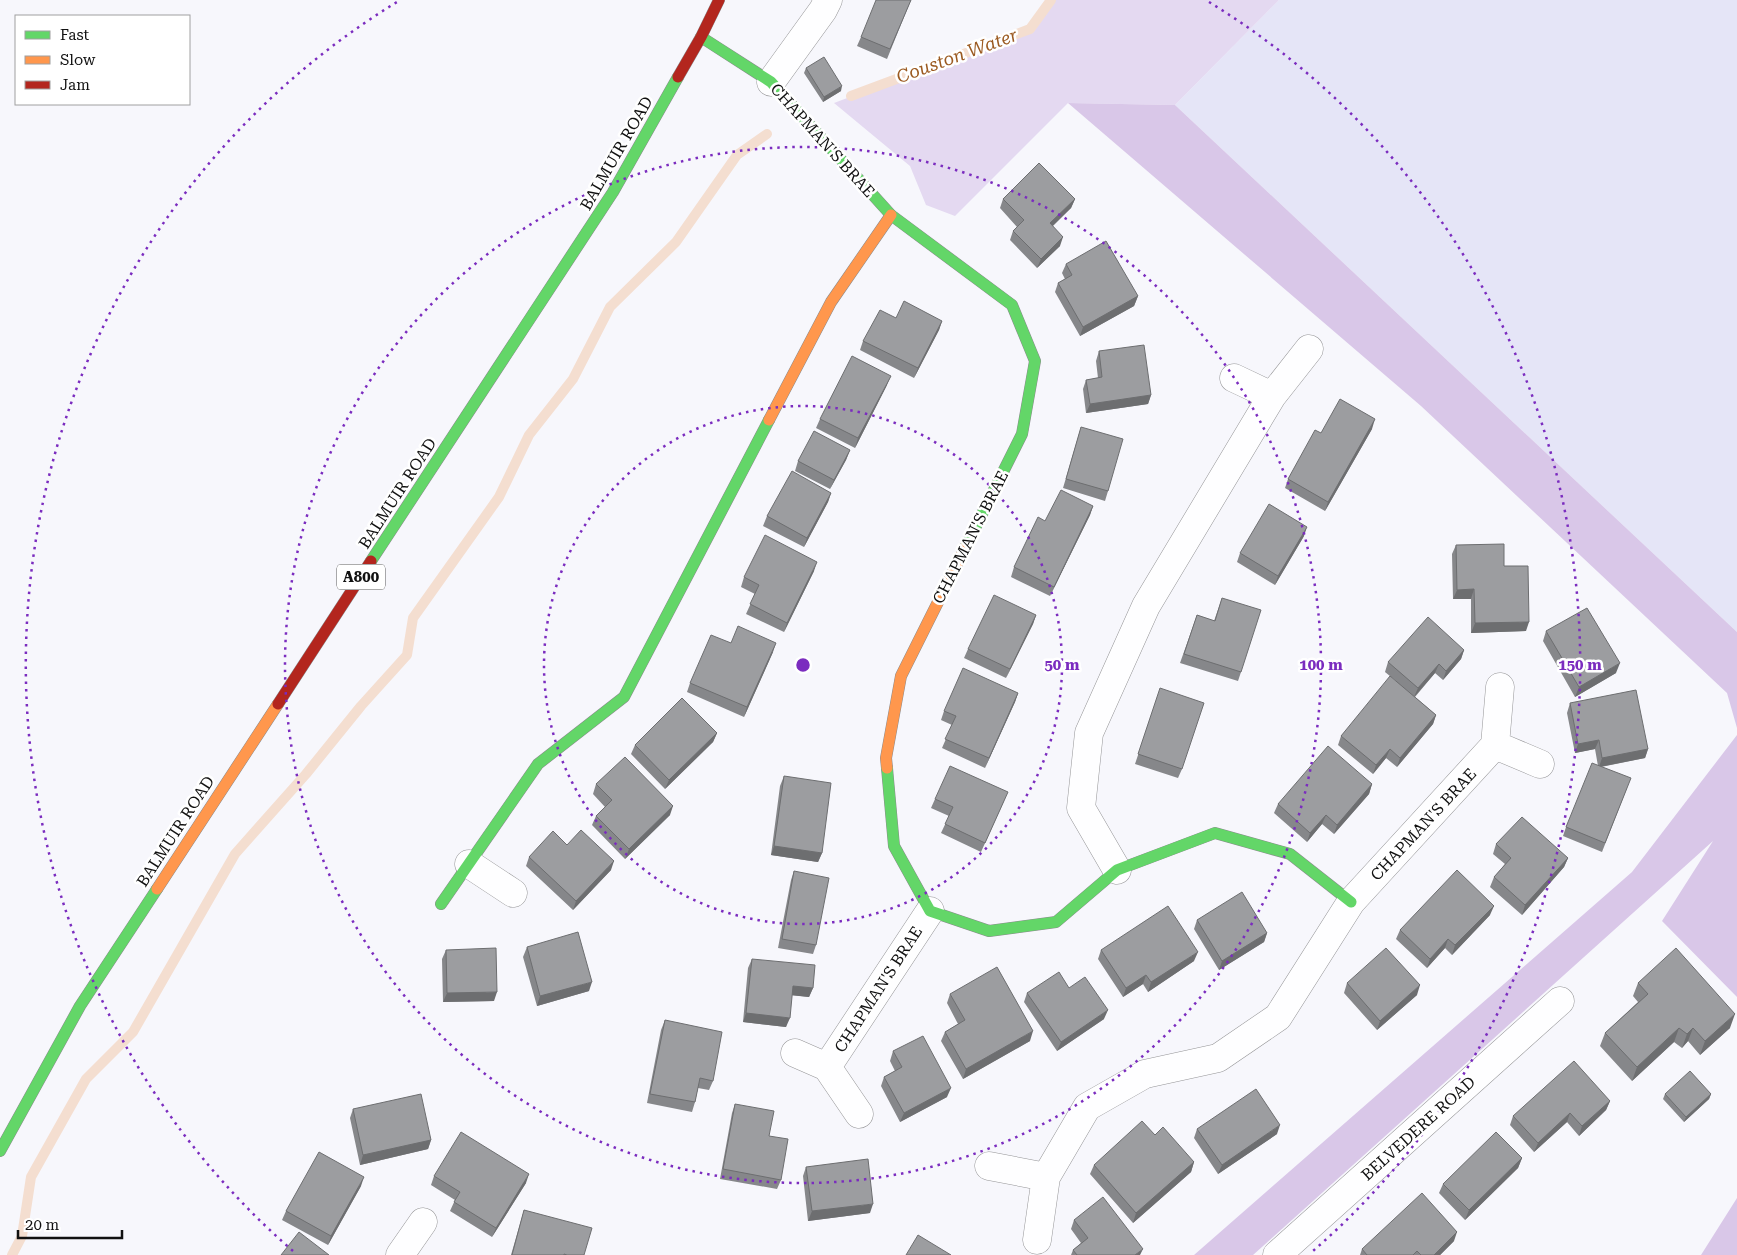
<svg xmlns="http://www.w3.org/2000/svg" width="1737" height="1255" font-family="'Roboto Serif',serif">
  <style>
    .farmland { fill: #e5e5f7 }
    .green { fill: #e4d9f1 }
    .forest { fill: #d9c7e8 }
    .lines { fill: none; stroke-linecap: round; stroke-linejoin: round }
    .stream { stroke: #f4ded0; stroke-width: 10 }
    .street-casing { stroke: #959597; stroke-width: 29 }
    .fast-casing { stroke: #8b8b8d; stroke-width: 12 }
    .slow-casing { stroke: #8b8b8d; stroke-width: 12 }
    .jam-casing { stroke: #8b8b8d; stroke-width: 12 }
    .street { stroke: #fefeff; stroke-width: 28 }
    .fast { stroke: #63d668; stroke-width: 11 }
    .slow { stroke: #ff974d; stroke-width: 11 }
    .jam { stroke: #b3261e; stroke-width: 11 }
    .wall { fill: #86878a }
    .shaded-wall { fill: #6d6e70 }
    .building { fill: #9c9da0; stroke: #6d6e70 }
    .ring { fill: none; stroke: #7b2cbf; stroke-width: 2.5; stroke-dasharray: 2.5 5 }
    .labels { text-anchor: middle; stroke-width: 5; stroke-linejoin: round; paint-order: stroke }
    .shield { fill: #fff; stroke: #585858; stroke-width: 1 }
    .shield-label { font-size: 15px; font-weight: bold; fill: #111 }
    .street-label { font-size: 16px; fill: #111; stroke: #fff }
    .water-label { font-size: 18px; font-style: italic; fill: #9b5a21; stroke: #fff }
    .centre { fill: #7b2cbf; stroke: #fff; stroke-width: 2.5 }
    .ring-label { font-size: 15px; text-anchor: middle; font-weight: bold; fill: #7b2cbf; stroke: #fff; stroke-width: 5; stroke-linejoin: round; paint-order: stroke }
  </style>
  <rect width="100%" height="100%" fill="#f7f7fc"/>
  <path class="farmland" d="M1279 0H1737V632L1175 105Z"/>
  <path class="green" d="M1051 0H1279L1175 105 1068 103 955 216 926 205 910 166 834 103 1030 29Z"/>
  <path class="forest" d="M1068 103 1175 105 1737 632V728L1727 693 1421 406Z
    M1737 735V997L1662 921 1713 841 1253 1255H1194L1632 872Z
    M1737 1198V1255H1701Z"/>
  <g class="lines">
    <path class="stream" d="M851 96 1030 29 1051 0
      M12 1255 22 1236 31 1177 86 1079 133 1032 235 854 306 774 361 706 407 655 413 618 499 497 529 435 573 379 610 307 676 242 737 155 767 134"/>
    <defs>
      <path id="street" d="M771 82 823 10 828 0
        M1234 378 1272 396 1309 349
        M1500 687 1495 745 1540 764
        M469 864 513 893
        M1117 870 1081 808 1089 733 1146 606 1272 396
        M795 1053 827 1067 859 1114
        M827 1067 930 911
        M989 1166 1046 1177
        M1037 1240 1046 1177 1087 1107 1145 1074 1218 1058 1278 1017 1351 902 1495 745
        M400 1255 423 1222
        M1277 1255 1560 1001"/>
      <path id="fast" d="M701 37 771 82 891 215 1012 305 1035 361 1022 434 965 548
        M371 561 613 192 678 77
        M887 768 894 846 930 911 989 931 1056 922 1117 870 1215 833 1290 854 1351 902
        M441 904 538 764 624 697 769 420
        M0 1151 80 1006 157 889"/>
      <path id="slow" d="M769 420 831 302 891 215
        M887 768 886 758 901 676 965 548
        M157 889 278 704"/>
      <path id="jam" d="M678 77 701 37 719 0
        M278 704 371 561"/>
    </defs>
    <use href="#street" class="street-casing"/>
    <use href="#fast" class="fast-casing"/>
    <use href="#slow" class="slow-casing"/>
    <use href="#jam" class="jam-casing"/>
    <use href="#street" class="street"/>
    <use href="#fast" class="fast"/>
    <use href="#slow" class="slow"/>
    <use href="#jam" class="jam"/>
  </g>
  <path class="wall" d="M911 0 887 59 857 46 861 37Z
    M806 68 841 91 823 102 804 73Z
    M1003 199H1075L1071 208 1053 226 1060 246 1037 268 1010 240 1013 231 1017 227 1000 208Z
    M1066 264 1138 296 1134 306 1080 336 1055 292 1058 283 1065 279 1062 273Z
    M896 318 942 321 939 330 914 378 860 350 863 341Z
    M1099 351 1151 395 1148 404 1086 413 1083 389 1086 380 1098 378 1096 361Z
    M887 385 855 448 816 428 820 419Z
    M1081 427 1108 491 1105 501 1063 488Z
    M1372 429 1325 511 1285 488 1288 479 1321 433Z
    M850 450 846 460 830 489 795 471 798 461Z
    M831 493 828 502 804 547 763 526 767 516Z
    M1093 506 1090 515 1050 596 1011 577 1014 567 1045 521Z
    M1304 536 1275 585 1237 562 1240 553Z
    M1456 545 1526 631 1471 633V599H1453L1452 554Z
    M814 571 784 632 746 614 755 594 741 587 744 577Z
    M1222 598 1241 672 1238 681 1180 663 1197 615 1214 621Z
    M1036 615 1033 624 1006 678 964 658 968 649Z
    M1546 631 1616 673 1575 697 1543 641Z
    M731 643 773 652 744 717 687 692 690 683Z
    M1464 650 1461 659 1443 680 1435 673 1415 697 1436 715 1433 724 1397 767 1386 758 1373 774 1338 745 1341 736 1396 681 1385 672 1388 662Z
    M1018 693 1015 702 985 768 942 748 952 725 941 720 944 711Z
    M1157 698 1182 769 1178 778 1135 764Z
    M1570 703 1648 749 1645 758 1601 767 1627 788 1602 852 1563 836 1566 827 1598 766 1595 749 1575 753 1567 713Z
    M717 733 713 742 665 789 631 754 635 745Z
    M784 776 822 853 818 862 771 855 780 786Z
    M596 784 670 815 625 859 592 825 596 816 605 807 593 794Z
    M1372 784 1369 794 1334 834 1322 824 1307 842 1274 813 1278 804Z
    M935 799 1004 801 981 852 941 833 949 816 931 808Z
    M1496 844 1568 858 1564 867 1522 915 1490 887 1494 877 1505 864 1493 854Z
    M567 845 611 870 573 910 526 866 529 857Z
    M794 871 816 945 813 954 778 948 791 880Z
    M1490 915 1452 955 1445 948 1427 968 1396 939 1400 930Z
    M1197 920 1267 933 1264 942 1219 970 1194 929Z
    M527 947 589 991 537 1006 523 957Z
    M446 950 494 1001 443 1002 442 959Z
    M1101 950 1194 961 1148 992 1143 984 1123 997 1098 959Z
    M752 959 813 988 809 997 792 995 786 1027 743 1022 748 968Z
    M1347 983 1417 995 1377 1030 1344 993Z
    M1638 983 1730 1028 1700 1055 1688 1041 1682 1048 1674 1042 1632 1081 1600 1046 1605 1033 1638 1002 1633 996Z
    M1069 988 1104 1019 1057 1051 1024 1002 1027 993Z
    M950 994 1030 1041 963 1079 941 1041 945 1032 958 1024 947 1003Z
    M665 1020 713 1081 709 1090 698 1088 695 1102 692 1112 647 1103 661 1030Z
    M893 1051 947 1097 900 1122 881 1086 884 1077 895 1071 890 1061Z
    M1665 1094H1711L1709 1099 1684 1122 1663 1099Z
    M1610 1101 1606 1110 1579 1136 1567 1122 1534 1152 1510 1125 1513 1116Z
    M735 1104 769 1136 781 1180 777 1189 720 1179 732 1113Z
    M353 1109 431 1140 428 1149 360 1165 350 1118Z
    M1197 1129 1277 1134 1218 1174 1194 1138Z
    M1155 1135 1194 1162 1191 1172 1133 1223 1090 1174 1094 1165Z
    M1522 1158 1518 1168 1465 1220 1439 1193 1443 1184Z
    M806 1167 870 1213 808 1221 803 1176Z
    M434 1176 526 1183 492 1237 450 1211 455 1200 431 1185Z
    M361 1186 328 1245 282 1220 286 1211Z
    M524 1210 584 1255H511Z
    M1074 1220 1140 1255H1071L1073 1250 1081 1243 1071 1229Z
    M1454 1241 1440 1255H1360L1362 1249Z"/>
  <path class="shaded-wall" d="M842 86 841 91 823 102 824 97Z
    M1075 199 1071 208 1046 232 1050 223Z
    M1063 237 1060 246 1037 268 1041 259Z
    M1138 296 1134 306 1080 336 1083 327Z
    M942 321 939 330 914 378 918 368Z
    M891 376 887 385 855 448 858 438Z
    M1151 395 1148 404 1086 413 1090 404Z
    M1375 419 1372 429 1325 511 1328 502Z
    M850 450 846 460 830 489 834 480Z
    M831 493 828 502 804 547 807 538Z
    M1093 506 1090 515 1050 596 1054 587Z
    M1307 527 1304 536 1275 585 1278 576Z
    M817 562 814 571 784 632 787 623Z
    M1474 589 1471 599H1453L1457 590Z
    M1036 615 1033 624 1006 678 1010 669Z
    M1529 622 1526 631 1471 633 1475 623Z
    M776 643 773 652 744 717 747 707Z
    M1464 650 1461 659 1443 680 1446 671Z
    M1620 663 1616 673 1575 697 1579 687Z
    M1439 664 1435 673 1414 697 1418 688Z
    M1018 693 1015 702 985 768 989 758Z
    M1436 715 1433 724 1397 767 1400 758Z
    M717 733 713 742 665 789 669 780Z
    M1599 740 1595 749 1575 753 1578 744Z
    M1390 749 1386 758 1373 774 1376 765Z
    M1648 749 1645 758 1599 767 1602 758Z
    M1372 784 1369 794 1334 834 1337 825Z
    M673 806 670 815 625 859 629 849Z
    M1326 815 1322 824 1307 842 1310 833Z
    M774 846 822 853 818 862 771 855Z
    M1568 858 1564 867 1522 915 1525 905Z
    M614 861 611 870 573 910 576 901Z
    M1494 906 1490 915 1452 955 1455 945Z
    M1267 933 1264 942 1219 970 1222 961Z
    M1448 939 1445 948 1427 968 1430 959Z
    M1198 952 1194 961 1148 992 1151 982Z
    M1146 975 1143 984 1123 997 1126 988Z
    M592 982 589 991 537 1006 540 996Z
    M1420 985 1417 995 1377 1030 1380 1021Z
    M793 986 813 988 809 997 789 995Z
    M497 992 494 1001 443 1002 447 993Z
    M1108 1010 1104 1019 1057 1051 1061 1042Z
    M746 1013 790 1018 786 1027 743 1022Z
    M1735 1014 1730 1028 1700 1055 1705 1041Z
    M1679 1028 1674 1042 1632 1081 1637 1067Z
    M1693 1028 1688 1041 1682 1048 1687 1034Z
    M1033 1031 1030 1041 963 1079 966 1069Z
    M951 1088 947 1097 900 1122 904 1113Z
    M1711 1094 1709 1099 1684 1122 1686 1117Z
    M1610 1101 1606 1110 1579 1136 1582 1126Z
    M1570 1113 1567 1122 1534 1152 1538 1143Z
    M1280 1125 1277 1134 1218 1174 1222 1165Z
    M431 1140 428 1149 360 1165 363 1155Z
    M1522 1158 1518 1168 1465 1220 1469 1210Z
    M1194 1162 1191 1172 1133 1223 1136 1213Z
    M529 1174 526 1183 492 1237 496 1228Z
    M364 1177 361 1186 328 1245 331 1236Z
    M873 1204 870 1213 808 1221 812 1211Z
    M1457 1232 1454 1241 1440 1255H1434Z
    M1143 1249 1140 1255H1135Z"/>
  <path class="building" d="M876 0H911L890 49 861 37Z
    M824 57 842 86 824 97 806 68Z
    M1039 163 1075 199 1050 223 1063 237 1041 259 1013 231 1024 220 1003 199Z
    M1106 241 1138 296 1083 327 1058 283 1072 275 1066 264Z
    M904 301 942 321 918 368 863 341 880 310 896 318Z
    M1144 345 1151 395 1090 404 1086 380 1102 377 1099 351Z
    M852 356 891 376 858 438 820 419Z
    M1340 399 1375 419 1328 502 1288 479 1315 430 1321 433Z
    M1081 427 1123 439 1108 491 1066 479Z
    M814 431 850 450 834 480 798 461Z
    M792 471 831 493 807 538 767 516Z
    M1061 490 1093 506 1054 587 1014 567 1038 517 1045 521Z
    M1269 504 1307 527 1278 576 1240 553Z
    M765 535 817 562 787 623 750 604 759 585 744 577Z
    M1504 544V566H1528L1529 622 1475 623 1474 589 1457 590 1456 545Z
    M994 595 1036 615 1010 669 968 649Z
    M1222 598 1261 610 1241 672 1184 654 1197 615 1215 621Z
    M1587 608 1620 663 1579 687 1546 631Z
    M1428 617 1464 650 1446 671 1439 664 1418 688 1388 662Z
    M738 626 776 643 747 707 690 683 711 635 731 643Z
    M963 668 1018 693 989 758 945 739 956 716 944 711Z
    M1390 676 1436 715 1400 758 1390 749 1376 765 1341 736Z
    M1160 688 1204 703 1182 769 1138 754Z
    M1636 690 1648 749 1602 758 1599 740 1578 744 1570 703Z
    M682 698 717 733 669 780 635 745Z
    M1328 746 1372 784 1337 825 1326 815 1310 833 1278 804Z
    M625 757 673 806 629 849 596 816 612 800 596 784Z
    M1592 763 1631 778 1605 843 1566 827Z
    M950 766 1008 792 985 843 945 824 953 807 935 799Z
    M784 776 831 783 822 853 774 846Z
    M1522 817 1568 858 1525 905 1494 877 1511 858 1496 844Z
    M581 830 614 861 576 901 529 857 553 831 567 845Z
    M1457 870 1494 906 1455 945 1448 939 1430 959 1400 930Z
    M794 871 829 878 816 945 782 939Z
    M1242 892 1267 933 1222 961 1197 920Z
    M1168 906 1198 952 1151 982 1146 975 1126 988 1101 950Z
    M578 932 592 982 540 996 527 947Z
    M496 948 497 992 447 993 446 950Z
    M1386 948 1420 985 1380 1021 1347 983Z
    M1676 948 1735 1014 1705 1041 1693 1028 1687 1034 1679 1028 1637 1067 1605 1033 1648 994 1638 983Z
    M752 959 815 965 813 988 793 986 790 1018 746 1013Z
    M997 967 1033 1031 966 1069 945 1032 965 1020 950 994Z
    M1059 972 1069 988 1085 977 1108 1010 1061 1042 1027 993Z
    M665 1020 722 1032 713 1081 700 1078 695 1102 650 1094Z
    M923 1036 951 1088 904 1113 884 1077 902 1067 893 1051Z
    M1574 1061 1610 1101 1582 1126 1570 1113 1538 1143 1513 1116Z
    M1690 1071 1711 1094 1686 1117 1665 1094Z
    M1256 1089 1280 1125 1222 1165 1197 1129Z
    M421 1094 431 1140 363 1155 353 1109Z
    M735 1104 774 1111 769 1136 788 1139 781 1180 723 1169Z
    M1142 1121 1155 1135 1163 1127 1194 1162 1136 1213 1094 1165Z
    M461 1132 529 1174 496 1228 454 1202 460 1192 434 1176Z
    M1496 1132 1522 1158 1469 1210 1443 1184Z
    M319 1152 364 1177 331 1236 286 1211Z
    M868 1159 873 1204 812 1211 806 1167Z
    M1422 1193 1457 1232 1434 1255H1421L1417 1251 1413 1255H1367L1362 1249Z
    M1103 1197 1143 1249 1135 1255H1077L1073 1250 1088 1238 1074 1220Z
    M524 1210 592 1228 584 1255H567L564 1254V1255H512Z
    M299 1232 329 1255H281Z
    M918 1235 951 1255H906Z"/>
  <g class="ring">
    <circle cx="803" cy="665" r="259"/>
    <circle cx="803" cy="665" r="518"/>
    <path d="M293 1251A777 777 0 0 1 397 2M1209 2A777 777 0 0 1 1313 1251"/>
  </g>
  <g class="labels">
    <rect class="shield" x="337" y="564.5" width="48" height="25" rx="4"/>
    <g class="shield-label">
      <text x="361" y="582">A800</text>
    </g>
    <g class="street-label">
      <text transform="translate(823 140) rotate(48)" y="6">CHAPMAN'S BRAE</text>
      <text transform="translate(616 153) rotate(-60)" y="6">BALMUIR ROAD</text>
      <text transform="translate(397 493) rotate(-57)" y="6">BALMUIR ROAD</text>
      <text transform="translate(970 537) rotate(-63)" y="6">CHAPMAN'S BRAE</text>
      <text transform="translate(1423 824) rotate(-47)" y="6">CHAPMAN'S BRAE</text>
      <text transform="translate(175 831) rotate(-57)" y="6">BALMUIR ROAD</text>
      <text transform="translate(878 989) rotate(-57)" y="6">CHAPMAN'S BRAE</text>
      <text transform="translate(1418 1128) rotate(-42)" y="6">BELVEDERE ROAD</text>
    </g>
    <g class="water-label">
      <text transform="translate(957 56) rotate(-20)" y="6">Couston Water</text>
    </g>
  </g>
  <circle cx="803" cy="665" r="8" class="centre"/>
  <g class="ring-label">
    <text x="1062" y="670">50 m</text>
    <text x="1321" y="670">100 m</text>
    <text x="1580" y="670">150 m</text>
  </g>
  <rect x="15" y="15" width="175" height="90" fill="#ffffff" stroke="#a0a0a0"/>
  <rect x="25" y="31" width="25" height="8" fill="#63d668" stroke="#a0a0a0"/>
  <text x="60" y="40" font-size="15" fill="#111111">Fast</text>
  <rect x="25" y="56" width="25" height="8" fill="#ff974d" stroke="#a0a0a0"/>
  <text x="60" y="65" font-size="15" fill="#111111">Slow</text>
  <rect x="25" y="81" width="25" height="8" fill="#b3261e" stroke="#a0a0a0"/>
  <text x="60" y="90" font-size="15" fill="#111111">Jam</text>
  <path d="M18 1230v8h104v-8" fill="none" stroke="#111111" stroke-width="2.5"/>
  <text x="25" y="1230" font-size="15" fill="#111111" stroke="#ffffff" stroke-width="4" paint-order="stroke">20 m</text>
</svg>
